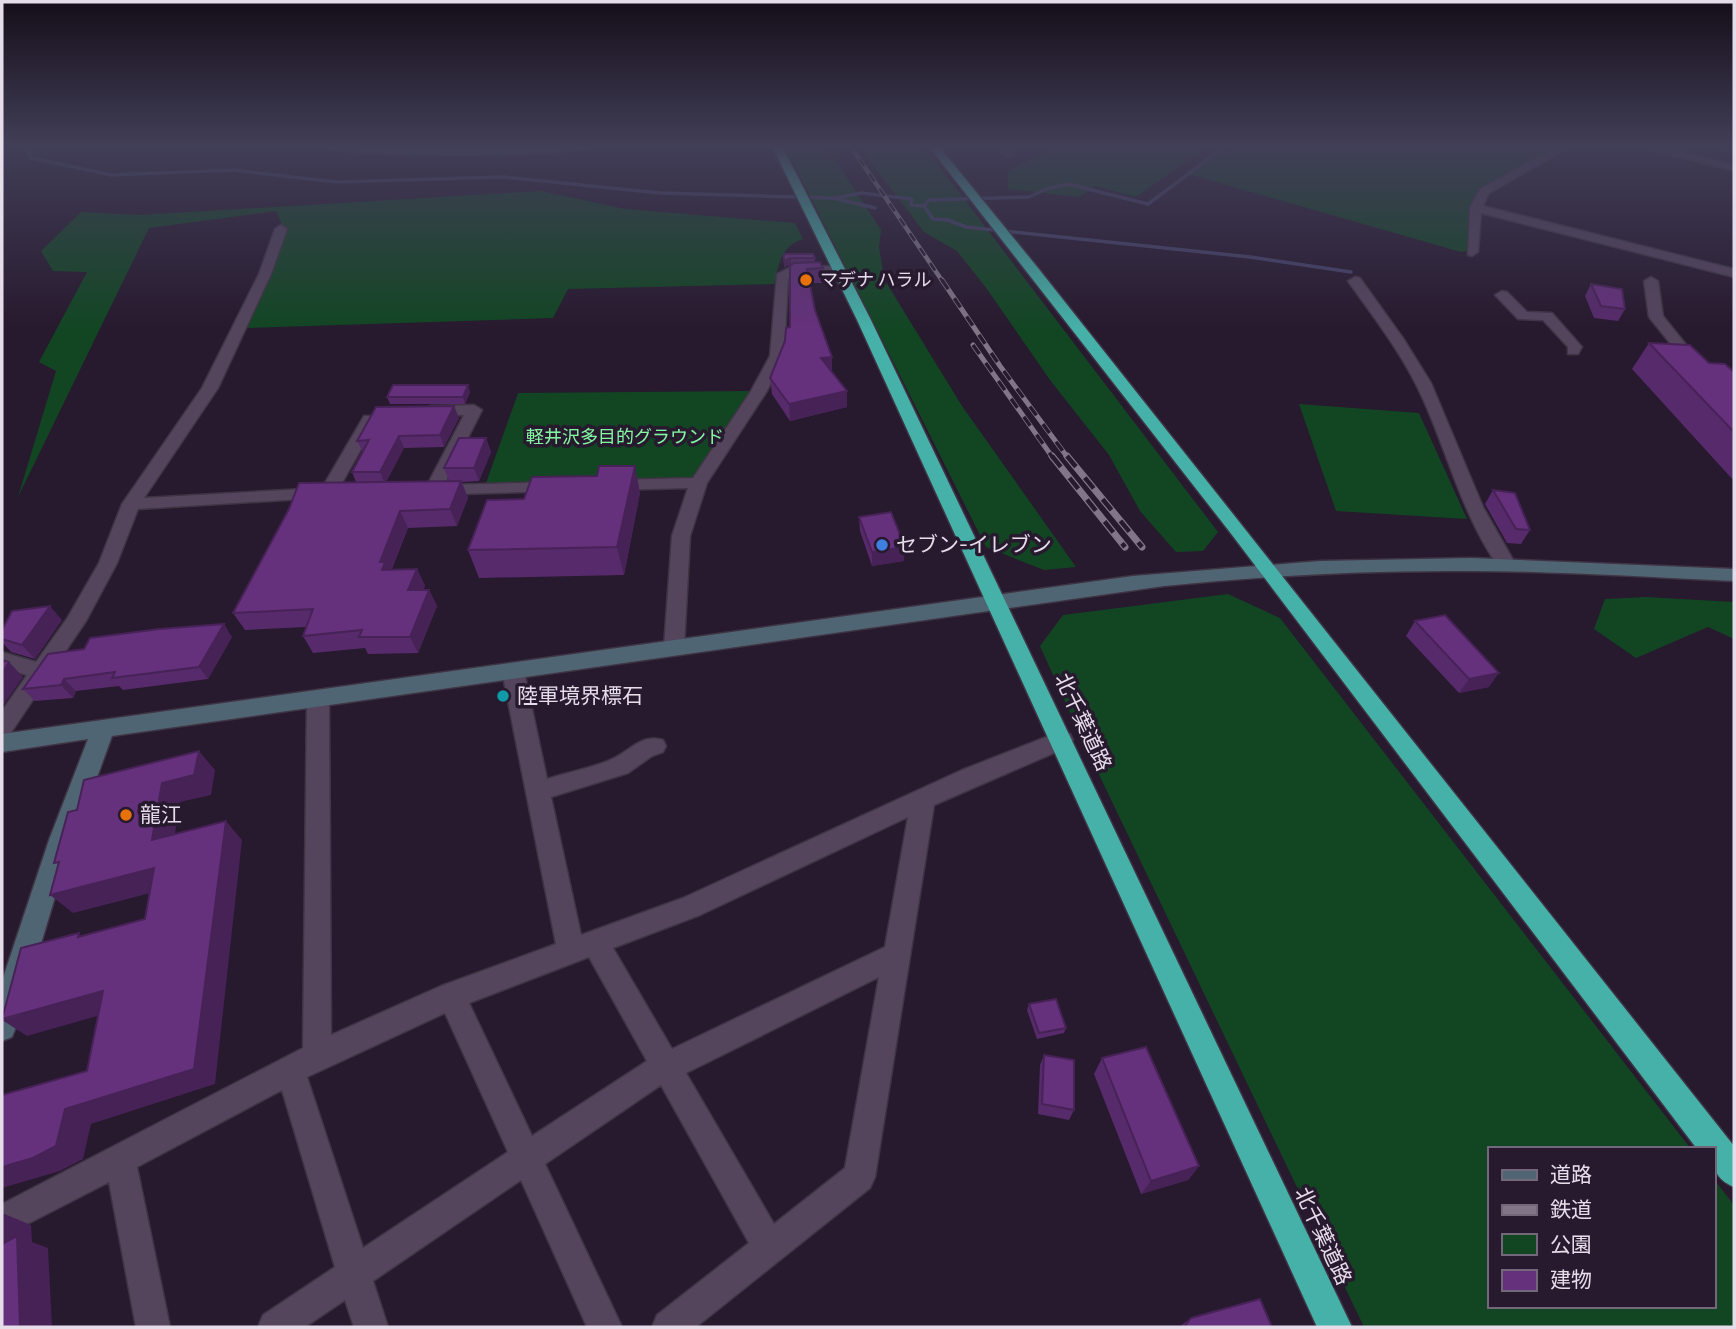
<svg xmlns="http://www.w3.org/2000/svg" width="1736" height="1329" font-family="Commissioner,'Noto Sans JP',sans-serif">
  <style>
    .green { fill: #124623 }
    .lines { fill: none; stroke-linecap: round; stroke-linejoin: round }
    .stream { stroke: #45426a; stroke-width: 3.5 }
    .street-casing { stroke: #3e3444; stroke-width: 3 }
    .secondary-casing { stroke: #3e3444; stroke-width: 3 }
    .highway-casing { stroke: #3e3444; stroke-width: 3 }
    .street { fill: #54455d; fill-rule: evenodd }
    .secondary { fill: #506574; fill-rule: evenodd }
    .highway { fill: #46b1a8; fill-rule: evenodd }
    .rail-far2-casing { stroke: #817587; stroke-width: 4.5 }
    .rail-far1-casing { stroke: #817587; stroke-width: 5 }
    .rail-casing { stroke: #817587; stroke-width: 7 }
    .rail-far2 { stroke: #27192e; stroke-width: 2.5; stroke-dasharray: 9; stroke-linecap: butt }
    .rail-far1 { stroke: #27192e; stroke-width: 3.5; stroke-dasharray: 11; stroke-linecap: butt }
    .rail { stroke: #27192e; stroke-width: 4.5; stroke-dasharray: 14; stroke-linecap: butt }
    .wall { fill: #572a6b }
    .shaded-wall { fill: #472257 }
    .building { fill: #65317c; stroke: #472257; stroke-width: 2 }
    .food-dot { fill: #e8710a; stroke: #27192e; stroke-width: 2.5 }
    .shop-dot { fill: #3f7fe0; stroke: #27192e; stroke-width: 2.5 }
    .culture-dot { fill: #0f9aa8; stroke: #27192e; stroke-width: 2.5 }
    .labels { text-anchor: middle; stroke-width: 7; stroke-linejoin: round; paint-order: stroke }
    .far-poi-label { font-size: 18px; fill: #e6ddeb; stroke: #27192e; text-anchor: start }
    .far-park-label { font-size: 18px; fill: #82f8a2; stroke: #27192e }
    .poi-label { font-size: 21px; fill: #e6ddeb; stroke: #27192e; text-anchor: start }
    .street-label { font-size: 21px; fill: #e6ddeb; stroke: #27192e }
  </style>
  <rect width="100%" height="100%" fill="#27192e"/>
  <path class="green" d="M784 144H825L881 230 879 247 884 279 962 406 1076 567 1044 570 986 547Z
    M857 144H922L1218 532 1203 551 1176 552 1140 511 1109 455 1050 380 987 289 957 251 924 232Z
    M1061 144H1212L1136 197 1095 186 1079 197 1008 189V171Z
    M1230 144H1565L1479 191 1467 251 1461 252 1185 173Z
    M541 191 625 209 795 223 803 239C781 246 779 263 774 284L568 289 553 318 246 328 284 229 276 211 149 228 18 497 56 371 39 362 87 272 53 271 41 251 81 212 139 215Z
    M751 391 698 478 485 486 518 393Z
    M1299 404 1419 413 1467 519 1336 511Z
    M1228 594 1280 618 1691 1149H1489V1306H1713V1178L1734 1205V1327H1364L1080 735 1040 646 1063 615Z
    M1646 597 1734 602V639L1708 627 1636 658 1594 629 1605 599Z"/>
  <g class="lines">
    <path class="stream" d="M24 144 32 158 111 175 233 170 336 182 504 177 660 193 833 198 875 208
      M837 198 861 193 912 199 911 205 924 206 929 200 1029 197 1046 189 1068 184 1148 204 1229 144
      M924 206 933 219 948 220 966 227 1250 257 1351 272"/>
    <defs>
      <path id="street" d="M995 144H1005L1016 155 1007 157Z
        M1563 144H1575L1489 193 1483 206 1734 269V277L1481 213 1478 252 1472 256 1468 255 1470 208 1480 189Z
        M1630 144H1646L1734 165V171Z
        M1710 144 1734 145V151L1711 146Z
        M281 225 287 229 271 274 218 388 144 498 322 488 364 416H376L378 419 334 497 138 509 117 563 86 621 10 734 2 737V711L27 675 2 668V652L36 662 68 617 99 563 122 504 202 388 259 274 275 229Z
        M840 266 846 270 845 273 794 275 788 279 784 356 767 391 707 483 690 536 684 647 681 652 674 654 667 652 664 647 672 536 688 488 612 490 603 485 612 480 693 478 751 391 770 356 777 274 791 267Z
        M1355 277 1360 278 1403 338 1431 383 1483 507 1516 565 1514 569H1500C1463 517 1449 457 1423 399 1404 356 1375 319 1348 281Z
        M1651 277 1658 281 1663 316 1708 372 1734 397V410L1728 408 1698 378 1649 317 1644 281Z
        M1502 291 1507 292 1527 312 1552 313 1582 347 1578 354H1568V347L1543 320 1518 319 1495 295Z
        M474 405 482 410 444 485 555 482 564 487 561 491 427 495 424 491 464 415 430 416 422 411 430 406Z
        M513 663 520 666 524 671 547 779C568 772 593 768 612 759 630 751 642 733 663 740L666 746 663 752 652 756 628 773 551 797 581 935 683 898 962 770 1054 734 1062 731 1070 734 1073 740 1070 746 934 805 875 1177 870 1188 696 1327H652L657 1315 749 1243 661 1085 545 1164 622 1327H587L521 1180 373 1281 388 1327H354L345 1300 305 1327H258L263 1315 335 1267 282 1090 137 1167 170 1327H136L109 1182 2 1237V1204L303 1048 307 700 310 694 318 692 326 694 329 700 331 1035 441 986 556 944 502 671 506 666ZM908 817 885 947 672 1049 613 948 700 915ZM589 957 647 1061 532 1136 469 1003ZM879 977 845 1168 774 1224 686 1073ZM445 1013 508 1152 363 1248 307 1077Z"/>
      <path id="secondary" d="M310 144 457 149 605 144C584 159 332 159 310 144Z
        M1471 558 1734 569V581C1645 577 1557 571 1468 571 1366 570 1265 576 1164 586L112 736 61 877 16 1027 12 1037 2 1041V981L49 840 88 739 2 752V734L1133 576 1320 561Z"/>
      <path id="highway" d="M771 144H781L871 320 1352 1327H1317L857 320Z
        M927 144H937L1038 268 1734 1146V1187C1715 1179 1713 1168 1713 1149H1697L1229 531Z"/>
    </defs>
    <use href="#street" class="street-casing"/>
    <use href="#secondary" class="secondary-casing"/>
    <use href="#highway" class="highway-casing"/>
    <use href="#street" class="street"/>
    <use href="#secondary" class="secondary"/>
    <use href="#highway" class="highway"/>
    <defs>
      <path id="rail-far2" d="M849 144 943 282"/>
      <path id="rail-far1" d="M942 280 1000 366 1068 458
        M973 345 1053 458"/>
      <path id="rail" d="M1052 456 1125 547
        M1067 456 1142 547"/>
    </defs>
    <use href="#rail-far2" class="rail-far2-casing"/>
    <use href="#rail-far1" class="rail-far1-casing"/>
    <use href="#rail" class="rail-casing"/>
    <use href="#rail-far2" class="rail-far2"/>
    <use href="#rail-far1" class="rail-far1"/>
    <use href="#rail" class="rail"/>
  </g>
  <path class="wall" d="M784 254 815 258V262L823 268V283H810L815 310 832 357V372L847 407 790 421 772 394 770 378 790 327 792 264 784 267Z
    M1591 284 1625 309 1618 321 1594 318 1585 296Z
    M1649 343 1734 372V481L1632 369Z
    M470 392 465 404H390L387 397Z
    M459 418 444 447 404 448 386 482 449 481 444 468 486 438 491 452 479 481 462 482 468 498 457 526 408 528 392 569H417L425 586 423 590H429L437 606 418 653 368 654 365 648 313 653 303 636 306 627 245 630 233 613 356 482 352 472 363 452 357 441Z
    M597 476 640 493 624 575 479 578 468 550 524 499Z
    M1493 490 1530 530 1521 544 1507 543 1485 504Z
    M859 517 904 561 872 566 860 531Z
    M62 620 35 659 11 652 2 642V630Z
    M1415 621 1489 687 1459 693 1406 636Z
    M232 637 208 679 123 690 119 686 76 691 73 698 35 701 23 689Z
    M1029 1004 1066 1028 1064 1033 1037 1039 1027 1010Z
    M1044 1055 1074 1110 1069 1120 1038 1114 1040 1065Z
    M1102 1058 1199 1166 1188 1180 1141 1194 1094 1074Z
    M1191 1318 1272 1327H1179Z"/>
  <path class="shaded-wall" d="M791 258V264L784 267V261Z
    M832 357V372L821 358Z
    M468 385 470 392 465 404 463 397Z
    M847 391V407L790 421 789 404Z
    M454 406 459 418 444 447 440 435Z
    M399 436 404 448 385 484 380 472Z
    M486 438 491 452 479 481 474 468Z
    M635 466 640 493 624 575 617 547Z
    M461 481 468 498 457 526 450 509Z
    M400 511 408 528 390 573V586L380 562Z
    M905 547 904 561 872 566V552Z
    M417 569 425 586 416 607 408 590Z
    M429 590 437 606 418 653 410 637Z
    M50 606 62 620 35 659 22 645Z
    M224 624 232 637 208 679 199 667Z
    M9 662 23 677 2 707V673Z
    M1499 673 1489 687 1459 693 1469 679Z
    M64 679 76 691 73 698 61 685Z
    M199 751 215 770 211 795 180 802 171 859 152 840 162 783Z
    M226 821 242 840 215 1084 91 1124 83 1159 60 1171 2 1188V1167L65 1109 194 1069Z
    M154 868 174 887 73 913 50 895Z
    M103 991 125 1008 27 1036 2 1020Z
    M1199 1166 1188 1180 1141 1194 1151 1181Z
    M2 1213 31 1225 32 1242 48 1248 52 1327H20L2 1245Z"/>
  <path class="building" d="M784 254H813L815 258H791L784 261Z
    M820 262 823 268 807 269 815 310 832 357 821 358 847 391 789 404 770 378 785 341 786 328 790 327V266L794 263Z
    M1591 284 1622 289 1625 309 1601 306Z
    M1649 343 1690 345 1709 363 1725 364 1734 372V432Z
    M393 385H468L463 397H387Z
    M454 406 440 435 399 436 380 472H352L369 440 357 441 376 407Z
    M459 438H486L474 468H444Z
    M599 466H635L617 547 468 550 487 500 524 499 532 477 597 476Z
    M461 481 450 509 400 511 380 562H385L382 570 417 569 408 590H429L410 637H359L362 630 303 636 313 609 233 613 289 509 299 483Z
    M1493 490 1515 493 1530 530 1516 529Z
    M891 512 905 547 872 552 859 517Z
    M50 606 22 645 2 639V630L12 611Z
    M1445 615 1499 673 1469 679 1415 621Z
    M224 624 199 667 112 678 115 672 64 679 61 685 23 689 48 654 84 649 90 638 159 629Z
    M2 660 9 662 2 673Z
    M199 751 194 775 162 783 152 840 226 821 194 1069 65 1109 56 1146 33 1158 2 1167V1095L87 1071 103 991 2 1019 21 948 79 933 78 937 145 919 154 868 50 895 59 862 54 863 68 812 77 810 84 780Z
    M1056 999 1066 1028 1039 1033 1029 1004Z
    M1146 1047 1199 1166 1151 1181 1102 1058Z
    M1044 1055 1074 1060V1110L1042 1104Z
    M17 1236 20 1327H2V1244Z
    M1260 1299 1272 1327H1184L1191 1318Z"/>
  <linearGradient id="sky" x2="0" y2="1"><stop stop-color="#150e19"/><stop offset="0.44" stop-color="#413e57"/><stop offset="1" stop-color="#413e57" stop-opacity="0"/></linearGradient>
  <rect width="1736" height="330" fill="url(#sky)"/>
  <g class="food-dot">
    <circle cx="806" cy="280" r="7"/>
    <circle cx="126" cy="815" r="7"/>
  </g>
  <circle class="shop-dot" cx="882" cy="545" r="7"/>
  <circle class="culture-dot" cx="503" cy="696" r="7"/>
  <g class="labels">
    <g class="far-poi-label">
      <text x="820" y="286">マデナ ハラル</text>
    </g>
    <g class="far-park-label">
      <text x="625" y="443">軽井沢多目的グラウンド</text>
    </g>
    <g class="poi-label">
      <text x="896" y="552">セブン-イレブン</text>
      <text x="517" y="703">陸軍境界標石</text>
      <text x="140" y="822">龍江</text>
    </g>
    <g class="street-label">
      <text transform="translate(1083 722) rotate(65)" y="7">北千葉道路</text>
      <text transform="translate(1323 1236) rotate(65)" y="7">北千葉道路</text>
    </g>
  </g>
  <rect width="1736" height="1329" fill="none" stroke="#e6ddeb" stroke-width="7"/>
  <rect x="1488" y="1147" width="228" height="161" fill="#27192e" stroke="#73677a" stroke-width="2"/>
  <rect x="1502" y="1170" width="35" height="10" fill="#506574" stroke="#73677a" stroke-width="2"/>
  <text x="1550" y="1182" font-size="21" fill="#e6ddeb">道路</text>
  <rect x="1502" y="1205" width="35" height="10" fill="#817587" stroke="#73677a" stroke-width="2"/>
  <text x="1550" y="1217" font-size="21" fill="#e6ddeb">鉄道</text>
  <rect x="1502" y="1234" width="35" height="21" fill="#124623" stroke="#73677a" stroke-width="2"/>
  <text x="1550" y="1252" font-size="21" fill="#e6ddeb">公園</text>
  <rect x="1502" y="1270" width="35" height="21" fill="#65317c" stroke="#73677a" stroke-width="2"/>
  <text x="1550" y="1287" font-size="21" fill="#e6ddeb">建物</text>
</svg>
